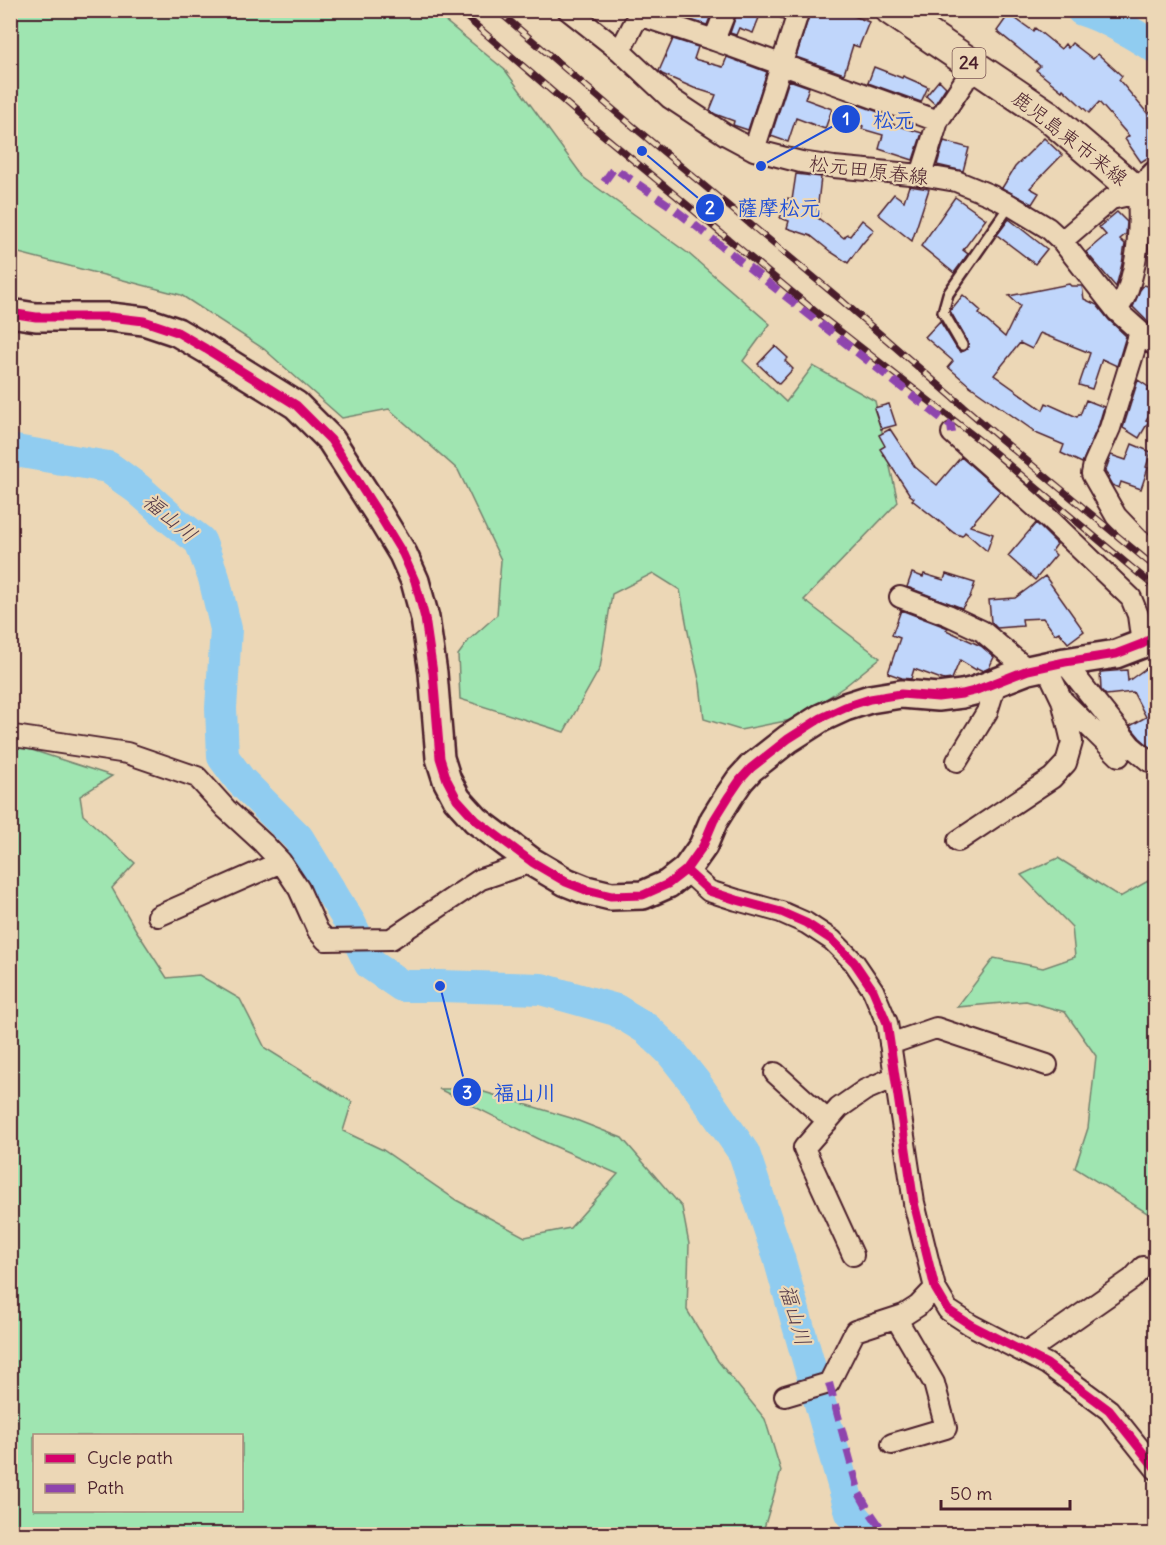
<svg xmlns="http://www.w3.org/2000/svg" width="1166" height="1545" font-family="Delius,'Klee One',sans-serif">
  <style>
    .green { fill: #9fe5b1; stroke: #74826e; stroke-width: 1.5; fill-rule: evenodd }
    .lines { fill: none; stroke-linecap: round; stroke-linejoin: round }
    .river { stroke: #90ccf0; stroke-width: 32 }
    .building { fill: #c0d6fb; stroke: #4a1f2b; stroke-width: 1.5 }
    .lane-casing { stroke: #4a1f2b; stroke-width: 14 }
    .street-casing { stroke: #4a1f2b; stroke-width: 24 }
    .secondary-casing { stroke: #4a1f2b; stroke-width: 32 }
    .primary-casing { stroke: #4a1f2b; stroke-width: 34 }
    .lane { stroke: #ecd7b6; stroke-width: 9 }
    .street { stroke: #ecd7b6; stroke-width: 20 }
    .secondary { stroke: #ecd7b6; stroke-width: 27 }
    .primary { stroke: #ecd7b6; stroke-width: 30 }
    .rail-casing { stroke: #4a1f2b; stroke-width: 7 }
    .rail { stroke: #ecd7b6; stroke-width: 4.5; stroke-dasharray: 14; stroke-linecap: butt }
    .quiet { stroke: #8e44ad; stroke-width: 8; stroke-dasharray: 15 8; stroke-linecap: butt }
    .cycleway-casing { stroke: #ecd7b6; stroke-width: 13 }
    .cycleway { stroke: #d6006c; stroke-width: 9 }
    .labels { text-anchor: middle; stroke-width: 4.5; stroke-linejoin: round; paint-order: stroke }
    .shield { fill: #ecd7b6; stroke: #7b5655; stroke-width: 1.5 }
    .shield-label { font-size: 18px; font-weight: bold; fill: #4a1f2b }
    .street-label { font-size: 20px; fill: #4a1f2b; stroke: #ecd7b6 }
    .water-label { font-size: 21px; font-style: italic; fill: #543949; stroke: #ecd7b6 }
    .leader { fill: none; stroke: #1d4ed8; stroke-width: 2 }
    .callout-dot { fill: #1d4ed8; stroke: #ecd7b6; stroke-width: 2 }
    .mark-label { font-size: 18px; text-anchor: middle; font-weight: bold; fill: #fff }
    .callout-label { font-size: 21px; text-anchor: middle; font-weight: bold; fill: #1d4ed8; stroke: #ecd7b6; stroke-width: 4.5; stroke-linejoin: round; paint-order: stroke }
  </style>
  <rect width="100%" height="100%" fill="#ecd7b6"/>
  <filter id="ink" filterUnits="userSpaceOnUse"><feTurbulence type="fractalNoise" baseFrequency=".0167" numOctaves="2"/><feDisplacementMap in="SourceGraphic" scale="12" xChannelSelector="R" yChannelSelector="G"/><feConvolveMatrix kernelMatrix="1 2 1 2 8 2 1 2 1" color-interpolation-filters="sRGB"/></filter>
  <g filter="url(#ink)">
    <path class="green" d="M10 11H433L505 70 584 178 689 254 770 324 743 361 786 402 813 366 875 401 898 502 804 600 880 658 844 687 796 719 740 730 704 719 700 684 689 637 680 590 653 573 612 594 600 668 564 732 460 699 458 655 469 640 497 615 501 560 458 470 389 409 342 418 264 349 181 295 11 251Z
      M10 743 112 776 80 796 83 815 135 863 112 888 136 930 167 978 199 975 240 999 265 1048 352 1102 343 1131 383 1150 456 1200 525 1237 570 1228 618 1174 545 1142 439 1089H474L571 1118 622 1138 682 1207 689 1244 687 1310 718 1361 765 1419 781 1471 764 1528 763 1534H11ZM34 1436H242V1510H34Z
      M1058 858 1120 897 1155 877V1218L1075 1168 1088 1128 1096 1056 1065 1012 1026 1001 957 1007 994 958 1043 968 1075 957 1072 927 1021 875Z"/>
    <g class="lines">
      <path class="river" d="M1082 10C1108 18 1132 33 1156 48
        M10 450 108 467 138 489 174 521 200 541 214 578 226 629 221 708 223 757 240 780 298 838 350 923 370 964 402 986H440L541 989 616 1010 647 1029 671 1052 697 1085 744 1153 779 1258 851 1513 869 1534"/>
    </g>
    <path class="building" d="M687 10H713L707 25 684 18Z
      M738 10H762L753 33 739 28 736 35 730 33Z
      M764 10H786L783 19Z
      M811 10H839L869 22 859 47 853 45 844 74 796 57Z
      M1009 14 1033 31 1035 28 1061 49 1065 44 1068 48 1072 43 1093 59 1098 54 1122 76 1119 80 1148 114 1155 108V153L1141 162 1125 139 1129 136 1099 102 1089 113 1063 89 1062 91 1036 70 1040 66 997 31Z
      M673 39 698 47 694 59 723 67 727 57 767 72 748 130 733 125 734 121 715 114 710 110 716 95 694 88 662 74 659 71Z
      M874 67 902 78 903 76 928 87 921 102 868 83Z
      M789 80 809 87 805 99 832 109 825 129 796 118 788 142 771 136Z
      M939 80 946 87 935 104 926 96Z
      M859 105 884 114 882 120 883 121 922 133 913 160 879 149 883 135 862 129 863 126 852 122Z
      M1044 138 1062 155 1030 188 1039 193 1032 204 1002 188 1015 167Z
      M944 141 969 148 963 171 937 165Z
      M796 174 821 177 817 212 820 213 818 218 844 238 847 234 850 236 862 220 874 230 863 243H862L848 263 831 252 811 236 787 228 789 221 780 218 788 198 792 200Z
      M909 186 929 189 912 241 878 214 894 194 904 201Z
      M955 197 986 219 963 250 968 254 954 273 921 246Z
      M1117 212 1127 222 1126 234 1120 239 1125 244 1122 264 1116 287 1086 252 1106 235 1099 227Z
      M1009 219 1047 249 1035 264 997 235Z
      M1069 284 1071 286H1082L1084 299 1097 305 1109 320 1126 336 1117 366 1102 359 1092 389 1079 385 1090 353 1040 333 1032 349 1020 343 994 375 1043 410 1046 403 1077 417 1079 414 1080 415 1086 400 1104 407 1099 424 1082 463 1061 453 1064 445 1033 432 1034 431 970 386 948 367 953 361 925 337 940 321 957 349 961 352 967 349 968 342 950 311 963 295 981 311 979 314 1005 337 1020 306 1009 296Z
      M1144 285 1155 288V329L1133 307 1140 290Z
      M775 346 788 358 785 361 793 369 779 384 758 364Z
      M1138 380 1150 388 1148 391 1155 395V405L1146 420 1149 421 1139 438 1123 428Z
      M889 404 896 425 881 429 874 408Z
      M890 429 915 467 937 485 961 457 1000 491 970 526 993 534 987 551 965 532 962 536 954 533 912 500 914 498 910 495 880 449 885 446 879 435Z
      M1132 444 1151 452 1146 467 1148 468 1141 489 1121 482 1119 488 1112 485 1108 478 1109 477 1105 472 1111 455 1126 460Z
      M1036 523 1057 544 1052 551 1056 555 1035 580 1008 556Z
      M912 573 923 577 924 574 944 580 946 574 975 583 970 597 962 608 907 587Z
      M1045 576 1084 631 1068 643 1059 632 1055 634 1043 618 1022 619 1023 626 997 628 991 622 989 600 1015 598Z
      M901 610 943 626 948 628 946 630 981 646 994 657 989 668 983 671 977 668 976 670 960 660 952 679 944 680 914 669 911 679 902 678 888 673 900 638 892 635Z
      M1155 662V751L1140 738 1130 726 1146 717 1133 692 1106 695 1101 690 1100 672 1127 670 1128 681Z"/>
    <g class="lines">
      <defs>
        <path id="lane" d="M962 345 943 312 948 294 1010 205"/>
        <path id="street" d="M568 10 620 51 670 98 726 135 754 150 801 162 834 167 921 175 956 181 990 195 1010 205 1048 228 1062 241 1117 311 1156 346
          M639 15 714 40 938 121
          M714 40 726 10
          M620 51 641 10
          M754 150 799 10
          M921 175 938 121 966 79 979 70
          M1062 241 1111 199 1138 193C1140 224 1138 260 1128 289 1126 296 1121 304 1117 311
          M1140 332 1110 428 1094 464 1092 474 1116 516 1139 540 1156 550
          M952 433 1048 518 1131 598 1138 615 1142 644
          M900 597 948 615 982 631 1028 670
          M1065 662 1072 672 1131 746 1149 761
          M1062 700 1119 756
          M10 734 14 736 127 753 197 777 226 809 263 843 281 862 299 889 318 931 326 940 391 939 481 879 532 862
          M957 761 987 712 996 683
          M958 841 1052 778 1066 763 1072 742 1062 700 1051 677 1042 666
          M686 870 709 891 737 900 781 912 806 923 832 940 854 962 873 990 887 1023 914 1203 935 1288 948 1310 971 1325 1047 1364 1109 1410 1156 1469
          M158 916 281 862
          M890 1044 936 1028 1047 1065
          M775 1073 828 1121
          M853 1255 804 1148 839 1108 865 1090 895 1077
          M1026 1353 1132 1279 1143 1267
          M785 1396 829 1383 855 1331 904 1315 918 1306 935 1288
          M892 1444 946 1428 934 1383 896 1318"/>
        <path id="secondary" d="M1138 193 1156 175
          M10 313 36 317H110L144 321 177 332 206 349 296 405 331 440 378 513 403 554 415 581 425 618 433 673 440 758 447 780 457 799 476 820 532 862 566 882 586 890 611 896 643 895 668 884 686 870 703 846 714 820 729 796 740 780 751 768 788 739 821 718 845 707 870 699 901 694 938 697 962 694 974 691 1028 670 1065 662 1116 654 1142 644 1156 636"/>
        <path id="primary" d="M891 10 1047 115 1138 193 1156 211"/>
      </defs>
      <use href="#lane" class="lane-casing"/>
      <use href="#street" class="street-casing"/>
      <use href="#secondary" class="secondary-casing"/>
      <use href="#primary" class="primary-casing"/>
      <use href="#lane" class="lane"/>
      <use href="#street" class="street"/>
      <use href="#secondary" class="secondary"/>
      <use href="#primary" class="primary"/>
      <defs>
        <path id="rail" d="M458 10 597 130 822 317 983 443 1156 588
          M497 10 610 107 841 300 1002 440 1156 568"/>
      </defs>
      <use href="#rail" class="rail-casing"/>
      <use href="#rail" class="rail"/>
      <path class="quiet" d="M604 182 614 168 669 205 951 426 952 433
        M829 1383 859 1493 868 1509 885 1534"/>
      <defs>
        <path id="cycleway" d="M10 313 36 317H110L144 321 177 332 206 349 296 405 331 440 378 513 403 554 415 581 425 618 433 673 440 758 447 780 457 799 476 820 532 862 566 882 586 890 611 896 643 895 668 884 686 870 703 846 714 820 729 796 740 780 751 768 788 739 821 718 845 707 870 699 901 694 938 697 962 694 974 691 1028 670 1065 662 1116 654 1142 644 1156 636
          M686 870 709 891 737 900 781 912 806 923 832 940 854 962 873 990 887 1023 914 1203 935 1288 948 1310 971 1325 1047 1364 1109 1410 1156 1469"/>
      </defs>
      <use href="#cycleway" class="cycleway-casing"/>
      <use href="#cycleway" class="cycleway"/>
    </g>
  </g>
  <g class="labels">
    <rect class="shield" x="952.5" y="48" width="33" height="30" rx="4.5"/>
    <g class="shield-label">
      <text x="969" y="69">24</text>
    </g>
    <g class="street-label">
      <text transform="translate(1070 138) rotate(38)" y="7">鹿児島東市来線</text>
      <text transform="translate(869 170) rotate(7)" y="7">松元田原春線</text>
    </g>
    <g class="water-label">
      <text transform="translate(170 518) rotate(40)" y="7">福山川</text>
      <text transform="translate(795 1315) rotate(74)" y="7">福山川</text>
    </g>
  </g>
  <path class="leader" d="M761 166L846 119M642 151L710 208M440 986L467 1092"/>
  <g class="callout-dot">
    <circle cx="761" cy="166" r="6"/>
    <circle cx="642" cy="151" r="6"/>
    <circle cx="440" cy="986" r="6"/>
    <circle cx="846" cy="119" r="15"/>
    <circle cx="710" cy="208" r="15"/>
    <circle cx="467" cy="1092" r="15"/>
  </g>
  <g class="mark-label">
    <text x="846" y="125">1</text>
    <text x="710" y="214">2</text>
    <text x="467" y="1099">3</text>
  </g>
  <g class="callout-label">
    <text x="894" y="127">松元</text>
    <text x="779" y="215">薩摩松元</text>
    <text x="525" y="1100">福山川</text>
  </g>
  <rect width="1166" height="1545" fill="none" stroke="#ecd7b6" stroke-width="36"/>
  <rect x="18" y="18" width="1130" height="1509" fill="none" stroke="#4a1f2b" stroke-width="2" filter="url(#ink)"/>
  <rect x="33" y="1434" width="210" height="78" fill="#ecd7b6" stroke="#ab8d7e" stroke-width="1.5"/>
  <rect x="45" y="1454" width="30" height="9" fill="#d6006c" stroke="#ab8d7e" stroke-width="1.5"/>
  <text x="87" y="1464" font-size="18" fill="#4a1f2b">Cycle path</text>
  <rect x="45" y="1484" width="30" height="9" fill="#8e44ad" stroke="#ab8d7e" stroke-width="1.5"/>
  <text x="87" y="1494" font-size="18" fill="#4a1f2b">Path</text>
  <path d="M941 1500v9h129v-9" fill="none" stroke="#4a1f2b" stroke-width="3"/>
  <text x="950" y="1500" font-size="18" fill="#4a1f2b" stroke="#ecd7b6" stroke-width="4.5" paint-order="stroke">50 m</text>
</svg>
